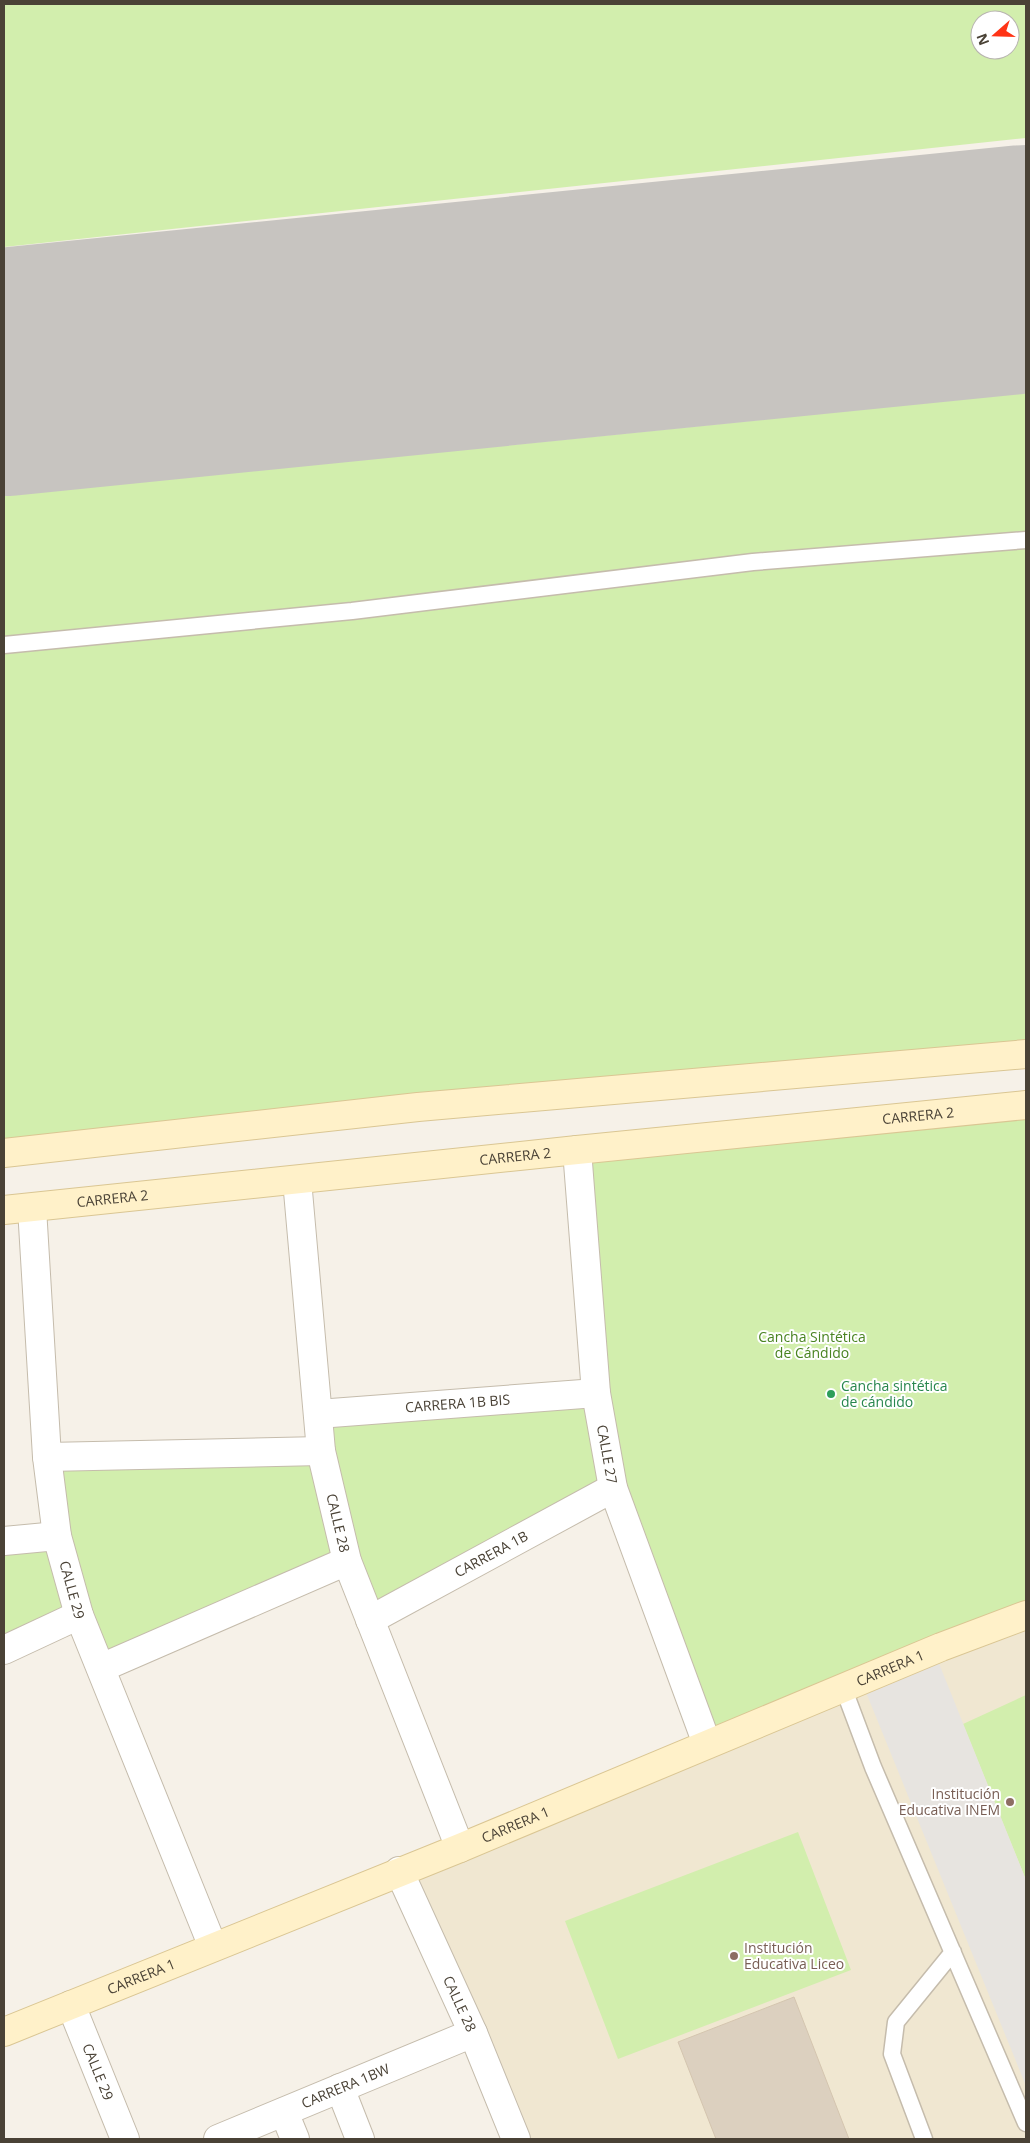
<svg xmlns="http://www.w3.org/2000/svg" width="1030" height="2143" font-family="'Open Sans',sans-serif">
  <style>
    .education { fill: #f0e7d1 }
    .green { fill: #d2eead; fill-rule: evenodd }
    .parking { fill: #e7e4e0 }
    .lines { fill: none; stroke-linecap: round; stroke-linejoin: round }
    .runway { stroke: #c7c4c0; stroke-width: 248 }
    .building { fill: #dcd0bf; stroke: #d4c5af }
    .service-casing { stroke: #c5bcac; stroke-width: 19 }
    .minor-casing { stroke: #c5bcac; stroke-width: 30 }
    .secondary-casing { stroke: #dac693; stroke-width: 30 }
    .service { stroke: #fff; stroke-width: 16 }
    .minor { stroke: #fff; stroke-width: 28 }
    .secondary { stroke: #fff1c9; stroke-width: 28 }
    .leisure-dot { fill: #2e9e5b; stroke: #fff; stroke-width: 2 }
    .education-dot { fill: #8d6e63; stroke: #fff; stroke-width: 2 }
    .labels { text-anchor: middle; stroke-width: 4; stroke-linejoin: round; paint-order: stroke }
    .street-label { font-size: 14px; fill: #4a4236; stroke: #fff }
    .park-label { font-size: 14px; fill: #498321; stroke: #fff }
    .leisure-label { font-size: 14px; fill: #27864d; stroke: #fff; text-anchor: start }
    .education-label { font-size: 14px; fill: #785e54; stroke: #fff; text-anchor: end }
  </style>
  <rect width="100%" height="100%" fill="#f6f1e8"/>
  <path class="education" d="M1026 1620V2139H517L406 1870Z"/>
  <path class="green" d="M4 4H1026V138L4 247ZM980 20H1010V50H980Z
    M1026 393V1054L4 1153V496Z
    M1026 1106V1617L713 1739 613 1481 371 1617 348 1558 102 1666 78 1615 4 1649V1542L56 1538 47 1459 323 1449 319 1418 600 1398 570 1153Z
    M1026 1695V1880L963 1724Z
    M798 1832 851 1970 618 2059 565 1921Z"/>
  <path class="parking" d="M936 1656 1026 1880V2086L863 1685Z"/>
  <g class="lines">
    <path class="runway" d="M4 372 1026 269"/>
  </g>
  <path class="building" d="M794 1997 849 2139H716L678 2042Z"/>
  <g class="lines">
    <defs>
      <path id="service" d="M4 645 352 611 753 562 1026 540
        M843 1687 873 1767 1026 2123
        M924 2139 892 2054 896 2022 953 1952"/>
      <g id="minor">
        <path id="s1" d="M577 1150 596 1393 613 1488 707 1744"/>
        <path id="s2" d="M297 1180 321 1451 347 1561 460 1848"/>
        <path id="s3" d="M32 1208 47 1457 57 1536 79 1615 213 1947"/>
        <path id="s4" d="M318 1414 596 1393"/>
        <path d="M47 1457 321 1451"/>
        <path d="M4 1541 57 1536"/>
        <path id="s5" d="M370 1620 613 1488"/>
        <path d="M4 1650 79 1615"/>
        <path d="M101 1668 347 1561"/>
        <path id="s6" d="M399 1871 473 2033 516 2139"/>
        <path id="s7" d="M71 2005 125 2139"/>
        <path d="M340 2088 360 2139"/>
        <path d="M284 2112 295 2139"/>
        <path id="s8" d="M218 2139 473 2033"/>
      </g>
      <g id="secondary">
        <path d="M4 1153 418 1107 1026 1054"/>
        <path id="s9" d="M4 1210 577 1150 1026 1105"/>
        <path id="s10" d="M4 2032 460 1848 941 1647 1026 1615"/>
      </g>
    </defs>
    <use href="#service" class="service-casing"/>
    <use href="#minor" class="minor-casing"/>
    <use href="#secondary" class="secondary-casing"/>
    <use href="#service" class="service"/>
    <use href="#minor" class="minor"/>
    <use href="#secondary" class="secondary"/>
  </g>
  <circle class="leisure-dot" cx="831" cy="1394" r="5"/>
  <g class="education-dot">
    <circle cx="1010" cy="1802" r="5"/>
    <circle cx="734" cy="1956" r="5"/>
  </g>
  <g class="labels">
    <g class="street-label">
      <text dy="5" stroke="none"><textPath href="#s9" startOffset="919">CARRERA 2</textPath></text>
      <text dy="5" stroke="none"><textPath href="#s9" startOffset="514">CARRERA 2</textPath></text>
      <text dy="5" stroke="none"><textPath href="#s9" startOffset="109">CARRERA 2</textPath></text>
      <text dy="5" stroke="none"><textPath href="#s4" startOffset="140">CARRERA 1B BIS</textPath></text>
      <text dy="5" stroke="none"><textPath href="#s1" startOffset="306">CALLE 27</textPath></text>
      <text dy="5" stroke="none"><textPath href="#s2" startOffset="346">CALLE 28</textPath></text>
      <text dy="5" stroke="none"><textPath href="#s5" startOffset="138">CARRERA 1B</textPath></text>
      <text dy="5" stroke="none"><textPath href="#s3" startOffset="385">CALLE 29</textPath></text>
      <text dy="5" stroke="none"><textPath href="#s10" startOffset="958">CARRERA 1</textPath></text>
      <text dy="5" stroke="none"><textPath href="#s10" startOffset="552">CARRERA 1</textPath></text>
      <text dy="5" stroke="none"><textPath href="#s10" startOffset="148">CARRERA 1</textPath></text>
      <text dy="5" stroke="none"><textPath href="#s6" startOffset="146">CALLE 28</textPath></text>
      <text dy="5" stroke="none"><textPath href="#s7" startOffset="72">CALLE 29</textPath></text>
      <text dy="5" stroke="none"><textPath href="#s8" startOffset="138">CARRERA 1BW</textPath></text>
    </g>
    <g class="park-label">
      <text x="812" y="1342">Cancha Sintética<tspan x="812" dy="16">de Cándido</tspan></text>
    </g>
    <g class="leisure-label">
      <text x="841" y="1391">Cancha sintética<tspan x="841" dy="16">de cándido</tspan></text>
    </g>
    <g class="education-label">
      <text x="1000" y="1799">Institución<tspan x="1000" dy="16">Educativa INEM</tspan></text>
      <text x="744" y="1953" text-anchor="start">Institución<tspan x="744" dy="16">Educativa Liceo</tspan></text>
    </g>
  </g>
  <rect width="1030" height="2143" fill="none" stroke="#4a4236" stroke-width="10"/>
  <g transform="translate(995 35) rotate(250)"><circle r="24" fill="#ffffff" stroke="#b7b3af"/>
  <path d="M0-4L9 19L0 12L-9 19Z" fill="#ff3416"/>
  <text y="-8" font-size="14" font-weight="bold" text-anchor="middle" fill="#4a4236">N</text>
  </g>
</svg>
